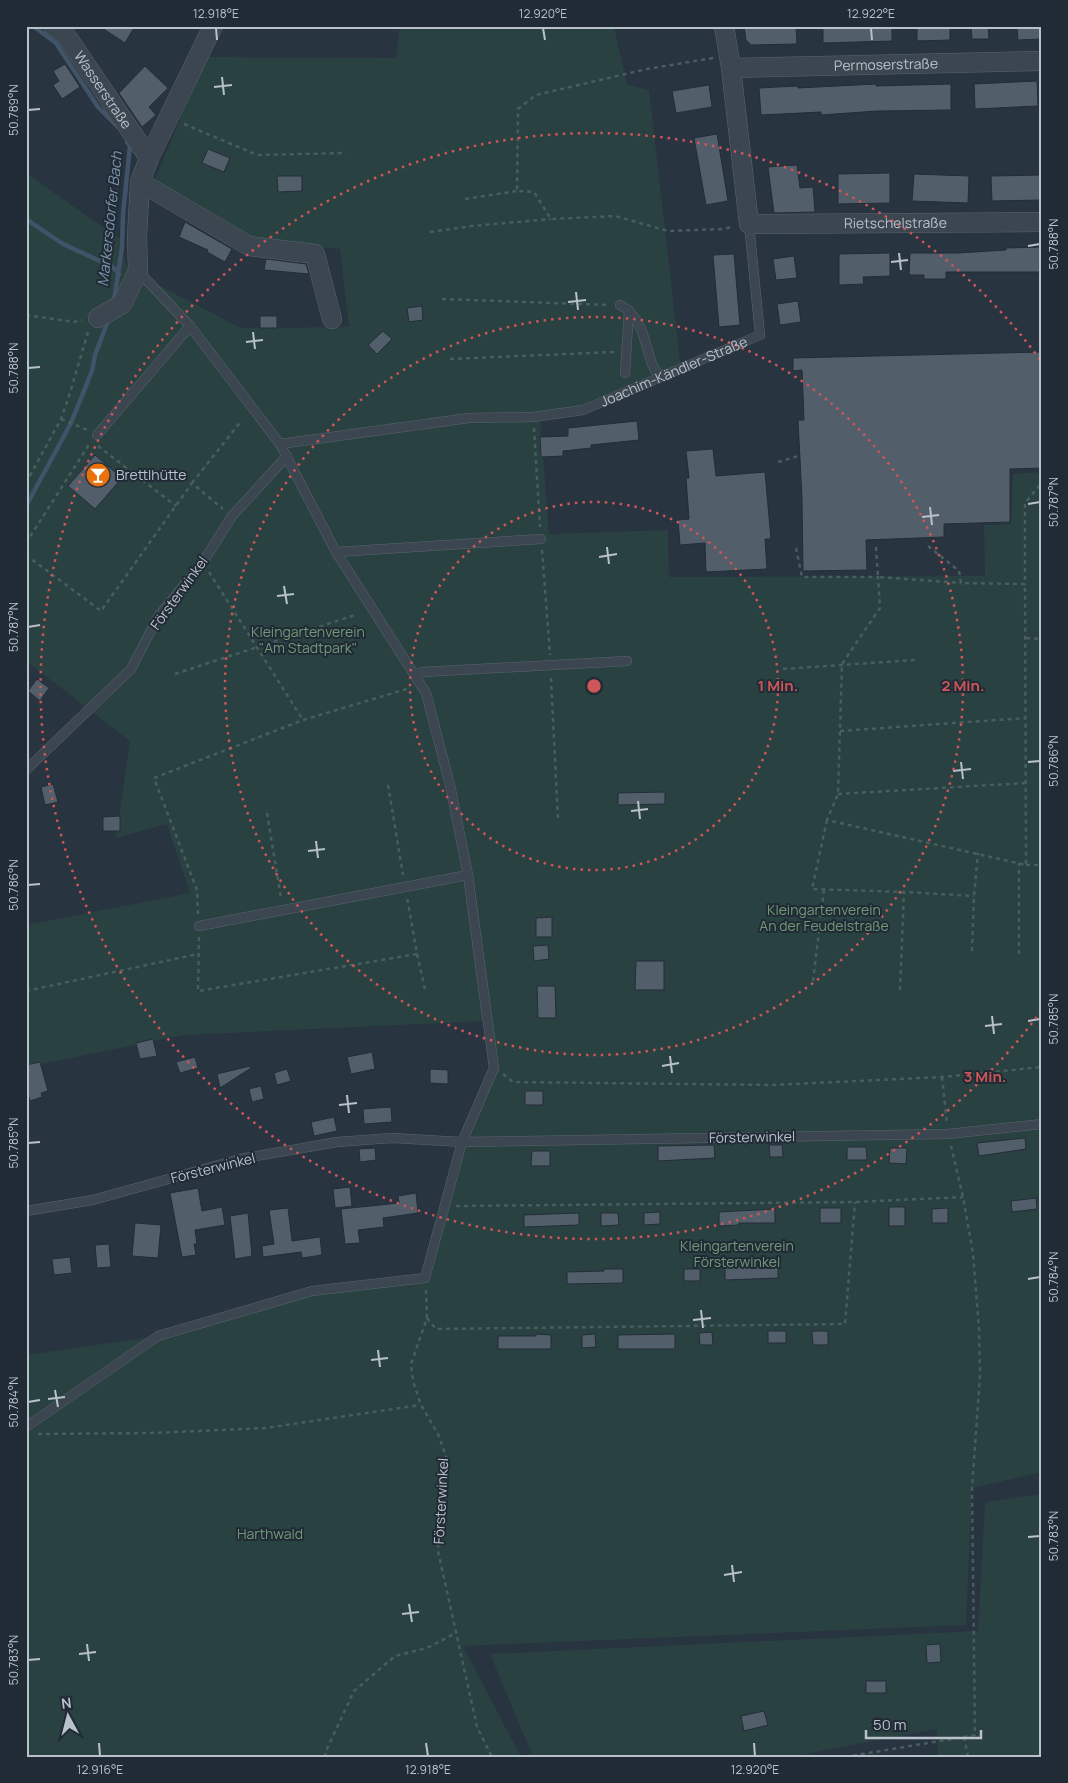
<svg xmlns="http://www.w3.org/2000/svg" width="1068" height="1783" font-family="Manrope,sans-serif">
  <style>
    .green { fill: #2a4141 }
    .lines { fill: none; stroke-linecap: round; stroke-linejoin: round }
    .stream { stroke: #405368; stroke-width: 4.5 }
    .building { fill: #525f6b; stroke: #232d38 }
    .lane-casing { stroke: #5a646e; stroke-width: 10 }
    .street-casing { stroke: #5a646e; stroke-width: 20 }
    .path { stroke: #485d5e; stroke-width: 2.5; stroke-dasharray: 4 4; stroke-linecap: butt }
    .lane { stroke: #3c4650; stroke-width: 9 }
    .street { stroke: #3c4650; stroke-width: 19 }
    .ticks { fill: none; stroke: #b9c1cb; stroke-width: 2 }
    .ring { fill: none; stroke: #cd5659; stroke-width: 2.5; stroke-dasharray: 2.5 5 }
    .labels { text-anchor: middle; stroke-width: 4; stroke-linejoin: round; paint-order: stroke }
    .street-label { font-size: 14px; fill: #b9c1cb; stroke: #212b36 }
    .poi-label { font-size: 14px; fill: #b9c1cb; stroke: #212b36; text-anchor: start }
    .park-label { font-size: 14px; fill: #729a78; stroke: #212b36 }
    .water-label { font-size: 15px; font-style: italic; fill: #7c94ab; stroke: #212b36 }
    .centre { fill: #cd5659; stroke: #212b36; stroke-width: 2.5 }
    .ring-label { font-size: 15px; text-anchor: middle; font-weight: bold; fill: #cd5659; stroke: #212b36; stroke-width: 4; stroke-linejoin: round; paint-order: stroke }
    .neatline { fill: none; stroke: #b9c1cb; stroke-width: 2 }
    .ticks-label { font-size: 12px; text-anchor: middle; fill: #b9c1cb }
  </style>
  <rect width="100%" height="100%" fill="#283440"/>
  <path class="green" d="M400 26H614L627 85 649 90 681 369 583 410 540 416 549 534 668 530 669 577 985 576 984 525 1011 524 1013 474 1042 472V1472L972 1488 966 1625 463 1646 521 1757H26V1355L158 1336 312 1291 425 1278 462 1142 494 1068 487 1021 184 1035 26 1067V925L190 893 167 824 116 838 130 741 26 661V173L120 239 126 265 137 274 241 328 349 327 340 249 251 241 152 186 206 57 396 58Z
    M1042 1494V1757H935L938 1756 937 1729 789 1757H533L490 1654 978 1631 985 1502Z"/>
  <g class="lines">
    <path class="stream" d="M33 26 56 43 98 107 118 127
      M26 219 63 244 113 267 119 274
      M114 301 122 248 123 214 130 146 127 142
      M26 506 71 423 92 371 95 355 107 324"/>
  </g>
  <path class="building" d="M99 26H135L125 43Z
    M744 26H796L797 44 751 45 746 40Z
    M823 26H892V41L823 43Z
    M917 26H950V40L917 41Z
    M971 26H988L989 39H972Z
    M1017 26H1042V39L1018 40Z
    M65 64 80 87 62 99 53 85 59 81 53 71Z
    M145 66 168 88 149 107 156 115 142 127 119 93Z
    M1037 81 1038 106 975 109 974 84Z
    M876 84V86L951 84V110L877 111 821 115V112L761 115 759 88 798 86V88Z
    M709 85 712 107 676 113 672 91Z
    M717 134 728 201 706 205 694 138Z
    M208 149 230 158 224 172 202 163Z
    M797 165 800 188 813 187 815 212 774 213 768 167Z
    M890 173V203L838 204V174Z
    M914 174 969 176 968 203 912 201Z
    M1042 175V200L992 201 991 176Z
    M277 176H302V191L278 192Z
    M185 222 232 249 225 262 207 252 208 250 179 237Z
    M1042 247V272H946V279H924V275H909L910 253H958L1006 250V248Z
    M890 253V276L863 277 864 284 839 285V254Z
    M734 254 740 325 719 327 713 255Z
    M794 256 797 278 776 280 773 259Z
    M266 259 306 264 309 274 264 270Z
    M798 301 801 322 780 325 777 304Z
    M422 306 423 320 409 322 407 308Z
    M260 316H277V328H260Z
    M383 331 392 339 377 354 368 345Z
    M1042 352V468L1010 469V522L944 524V537L866 540 867 570 803 571 802 499 798 420H804L802 370 793 371V358Z
    M637 421 639 440 591 445V448L563 451V456L541 457 540 437 568 436V428Z
    M713 449 716 476 765 472 771 539H765L767 569 706 572 705 543 680 545 678 520 689 519 686 478H689L686 451Z
    M95 455 122 478 95 509 68 486Z
    M37 679 49 688 40 701 28 691Z
    M53 784 58 802 45 805 41 787Z
    M665 792V804L618 805V793Z
    M120 816V831H103V817Z
    M552 917V937H536V918Z
    M548 945 549 959 534 961 533 946Z
    M636 961H664V990H635Z
    M537 986H555L556 1018H538Z
    M153 1039 157 1056 140 1059 136 1043Z
    M372 1052 375 1069 351 1074 347 1057Z
    M195 1057 198 1068 180 1073 176 1062Z
    M40 1062 48 1091 41 1093 42 1097 30 1101 26 1088V1065Z
    M250 1066 251 1068 220 1088 217 1074Z
    M287 1069 291 1081 277 1085 274 1073Z
    M430 1069 448 1070V1084L430 1083Z
    M261 1086 264 1099 252 1102 249 1089Z
    M525 1091H543V1105H525Z
    M391 1107 392 1122 364 1124 363 1109Z
    M334 1117 337 1131 314 1136 311 1122Z
    M1025 1138 1026 1149 979 1156 977 1143Z
    M714 1145 715 1158 658 1161V1146Z
    M769 1145H782L783 1157H770Z
    M847 1147H866L867 1160H847Z
    M375 1148 376 1160 360 1162 359 1149Z
    M890 1148H907L906 1164 889 1163Z
    M532 1151H550V1166H531Z
    M350 1187 352 1206 335 1208 333 1189Z
    M198 1188 202 1211 222 1207 225 1225 195 1230 197 1244H194L196 1255 182 1257 170 1193Z
    M416 1193 418 1213 383 1218 384 1227 358 1230 360 1243 345 1244 341 1209 399 1203 398 1196Z
    M1036 1198 1037 1209 1012 1212 1011 1201Z
    M889 1207H905V1226H889Z
    M288 1208 292 1241 320 1237 322 1255 302 1258 301 1252 263 1257 262 1246 274 1244 269 1210Z
    M820 1208H841V1223H820Z
    M948 1208V1223H932V1209Z
    M775 1209V1223H739V1225L719 1226V1212Z
    M660 1212V1224L644 1225V1213Z
    M248 1213 252 1256 235 1259 230 1216Z
    M579 1213V1225L524 1227V1215Z
    M601 1213H618L619 1225 601 1226Z
    M135 1223 161 1225 158 1258 132 1256Z
    M109 1244 111 1267 97 1268 95 1245Z
    M70 1257 72 1273 54 1275 52 1259Z
    M778 1266V1278L725 1280V1267Z
    M604 1269H623V1283L567 1284V1272L604 1271Z
    M684 1269H700V1281H684Z
    M768 1331H786V1343H768Z
    M812 1331H828V1345H813Z
    M712 1332 713 1345H700L699 1333Z
    M536 1334 551 1335V1349H498V1336H536Z
    M595 1334 596 1347 582 1348V1335Z
    M675 1334V1349H618V1335Z
    M940 1644 941 1662 927 1663 926 1645Z
    M866 1681H886V1693H866Z
    M764 1711 768 1725 744 1731 741 1716Z"/>
  <g class="lines">
    <defs>
      <g id="lane">
        <path d="M620 305C642 316 645 343 652 364L655 370 662 377"/>
        <path d="M625 373 629 310"/>
        <path d="M97 435 190 326"/>
        <path id="s1" d="M280 444 469 418 533 417 583 410 760 335 749 224"/>
        <path d="M336 552 541 539"/>
        <path d="M415 675 422 672 627 661"/>
        <path d="M26 770 131 669 158 617 203 562 232 516 287 456"/>
        <path d="M199 926 468 875"/>
        <path d="M26 1211 93 1200 240 1159 337 1142 392 1138 462 1142 948 1134 1042 1124"/>
        <path d="M26 1427 158 1336 312 1291 425 1278 462 1142 494 1068 468 875 450 785 426 693 336 552 280 444 190 326 138 271"/>
      </g>
      <g id="street">
        <path id="s2" d="M53 26 65 34 149 158"/>
        <path id="s3" d="M724 26 731 68 749 224 1042 222"/>
        <path id="s4" d="M731 68 1042 61"/>
        <path d="M140 182 249 246 315 254 332 319"/>
        <path d="M98 318 122 304 138 271 137 237 140 182 149 158 213 26"/>
      </g>
    </defs>
    <use href="#lane" class="lane-casing"/>
    <use href="#street" class="street-casing"/>
    <path class="path" d="M713 58 647 69 536 95 518 109 517 191 534 192 551 219 615 216 668 231 722 229 733 227
      M184 124 257 155 346 153
      M465 199 517 191
      M430 232 472 226 551 219
      M442 299 609 305
      M26 315 74 322 82 320
      M450 359 614 352
      M61 419 88 430
      M534 428 540 527
      M98 446 176 506
      M778 462 802 455
      M26 483 61 419 69 396 88 332
      M192 483 242 420
      M26 543 90 443
      M928 546 959 571 961 583 1025 584V503L1039 486H1042
      M876 547 878 577 961 583
      M796 548 802 577H878L880 608 842 664 838 794 827 820 1026 865 1025 584
      M542 550 550 655
      M26 555 101 611 192 483 223 509
      M209 572 303 720
      M1026 638 1042 639
      M783 669 915 660
      M175 674 355 615
      M551 678 558 819
      M840 731 1025 718
      M388 785 403 875
      M838 794 1026 783
      M267 813 281 898
      M827 820 812 889 904 892 974 896
      M1026 865H1042
      M198 914 197 890 154 778 303 720 410 688
      M199 937 198 991 417 954 407 897
      M972 951 974 896 978 853
      M417 954 425 989
      M1019 954V863
      M813 981 824 890
      M900 990 904 892
      M26 991 198 954
      M503 1074 513 1082 773 1085 942 1077 1042 1067
      M942 1077 947 1123
      M456 1206 855 1202 963 1197
      M426 1290 427 1318 411 1364 413 1381 421 1405 438 1434 446 1456 439 1515 438 1551 477 1727 492 1757
      M427 1318 436 1329 845 1324 855 1202
      M38 1434 152 1433 266 1428 420 1405
      M964 1737 968 1756
      M326 1757 325 1753 354 1691 395 1656 427 1648 456 1633
      M845 1757 975 1735 972 1488 980 1375 979 1329 973 1253 963 1197 951 1146"/>
    <use href="#lane" class="lane"/>
    <use href="#street" class="street"/>
  </g>
  <path class="ticks" d="M216 28 217 40M543 28 545 40M871 28 872 40M222 77 224 95M214 87 232 85M28 110 40 109M1028 246 1040 244M899 253 901 270M891 262 908 260M576 292 578 310M568 302 586 300M253 332 255 349M246 342 263 340M28 368 40 367M1028 504 1040 502M930 507 932 525M922 517 939 515M607 547 609 564M599 557 617 554M284 586 287 604M277 596 294 594M28 627 40 625M961 762 963 779M1028 762 1040 761M953 771 971 769M638 801 640 819M631 811 648 809M316 841 318 858M308 851 325 849M28 885 40 884M992 1016 994 1034M1028 1021 1040 1019M985 1026 1002 1024M670 1056 672 1073M662 1066 679 1063M347 1095 349 1113M339 1105 357 1103M28 1143 40 1142M1028 1279 1040 1277M701 1310 703 1328M693 1320 711 1318M378 1350 380 1367M371 1360 388 1358M55 1390 58 1407M48 1399 65 1397M28 1402 40 1400M1028 1537 1040 1536M732 1565 734 1582M724 1575 742 1572M409 1604 412 1622M402 1614 419 1612M87 1644 89 1661M79 1654 96 1652M28 1660 40 1659M99 1743 100 1756M426 1743 428 1756M754 1743 755 1756"/>
  <g class="ring">
    <circle cx="594" cy="686" r="184"/>
    <circle cx="594" cy="686" r="369"/>
    <path d="M1041 1011A553 553 0 1 1 1041 361"/>
  </g>
  <defs>
    <symbol id="bar-disc" viewBox="-11 -11 22 22"><circle r="9.5" fill="#e8710a" stroke="#212b36"/><path d="M-6-5H6L.8 .8V4.5H3.5V6h-7V4.5H-.8V.8Z" fill="#fff"/></symbol>
  </defs>
  <g fill-rule="evenodd">
    <use href="#bar-disc" x="84" y="461" width="28" height="28"/>
  </g>
  <g class="labels">
    <g class="street-label">
      <text dy="5" stroke="none"><textPath href="#s4" startOffset="155">Permoserstraße</textPath></text>
      <text dy="5" stroke="none"><textPath href="#s2" startOffset="82">Wasserstraße</textPath></text>
      <text dy="5" stroke="none"><textPath href="#s3" startOffset="346">Rietschelstraße</textPath></text>
      <text dy="5" stroke="none"><textPath href="#s1" startOffset="404">Joachim-Kändler-Straße</textPath></text>
      <text transform="translate(179 593) rotate(-54)" y="5">Försterwinkel</text>
      <text transform="translate(752 1137) rotate(-1)" y="5">Försterwinkel</text>
      <text transform="translate(213 1168) rotate(-14)" y="5">Försterwinkel</text>
      <text transform="translate(441 1501) rotate(-87)" y="5">Försterwinkel</text>
    </g>
    <g class="poi-label">
      <text x="116" y="480">Brettlhütte</text>
    </g>
    <g class="park-label">
      <text x="308" y="637">Kleingartenverein<tspan x="308" dy="16">"Am Stadtpark"</tspan></text>
      <text x="824" y="915">Kleingartenverein<tspan x="824" dy="16">An der Feudelstraße</tspan></text>
      <text x="737" y="1251">Kleingartenverein<tspan x="737" dy="16">Försterwinkel</tspan></text>
      <text x="270" y="1539">Harthwald</text>
    </g>
    <g class="water-label">
      <text transform="translate(110 219) rotate(-84)" y="5">Markersdorfer Bach</text>
    </g>
  </g>
  <circle cx="594" cy="686" r="8" class="centre"/>
  <g class="ring-label">
    <text x="778" y="691">1 Min.</text>
    <text x="963" y="691">2 Min.</text>
    <text x="985" y="1082">3 Min.</text>
  </g>
  <rect width="1068" height="1783" fill="none" stroke="#212b36" stroke-width="55"/>
  <g transform="translate(68 1716) rotate(353)" stroke="#212b36" stroke-width="4" paint-order="stroke">
  <path d="M0-4L9 19L0 12L-9 19Z" fill="#b9c1cb"/>
  <text y="-8" font-size="14" font-weight="bold" text-anchor="middle" fill="#b9c1cb">N</text>
  </g>
  <path d="M866 1730v8h115v-8" fill="none" stroke="#b9c1cb" stroke-width="2.5"/>
  <text x="873" y="1730" font-size="15" fill="#b9c1cb" stroke="#212b36" stroke-width="4" paint-order="stroke">50 m</text>
  <rect x="28" y="28" width="1012" height="1728" class="neatline"/>
  <g class="ticks-label">
    <text x="216" y="18">12.918°E</text>
    <text x="543" y="18">12.920°E</text>
    <text x="871" y="18">12.922°E</text>
    <text transform="translate(14 110) rotate(-90)" y="4">50.789°N</text>
    <text transform="translate(1054 244) rotate(-90)" y="4">50.788°N</text>
    <text transform="translate(14 368) rotate(-90)" y="4">50.788°N</text>
    <text transform="translate(1054 502) rotate(-90)" y="4">50.787°N</text>
    <text transform="translate(14 627) rotate(-90)" y="4">50.787°N</text>
    <text transform="translate(1054 761) rotate(-90)" y="4">50.786°N</text>
    <text transform="translate(14 885) rotate(-90)" y="4">50.786°N</text>
    <text transform="translate(1054 1019) rotate(-90)" y="4">50.785°N</text>
    <text transform="translate(14 1143) rotate(-90)" y="4">50.785°N</text>
    <text transform="translate(1054 1277) rotate(-90)" y="4">50.784°N</text>
    <text transform="translate(14 1402) rotate(-90)" y="4">50.784°N</text>
    <text transform="translate(1054 1536) rotate(-90)" y="4">50.783°N</text>
    <text transform="translate(14 1660) rotate(-90)" y="4">50.783°N</text>
    <text x="100" y="1774">12.916°E</text>
    <text x="428" y="1774">12.918°E</text>
    <text x="755" y="1774">12.920°E</text>
  </g>
</svg>
